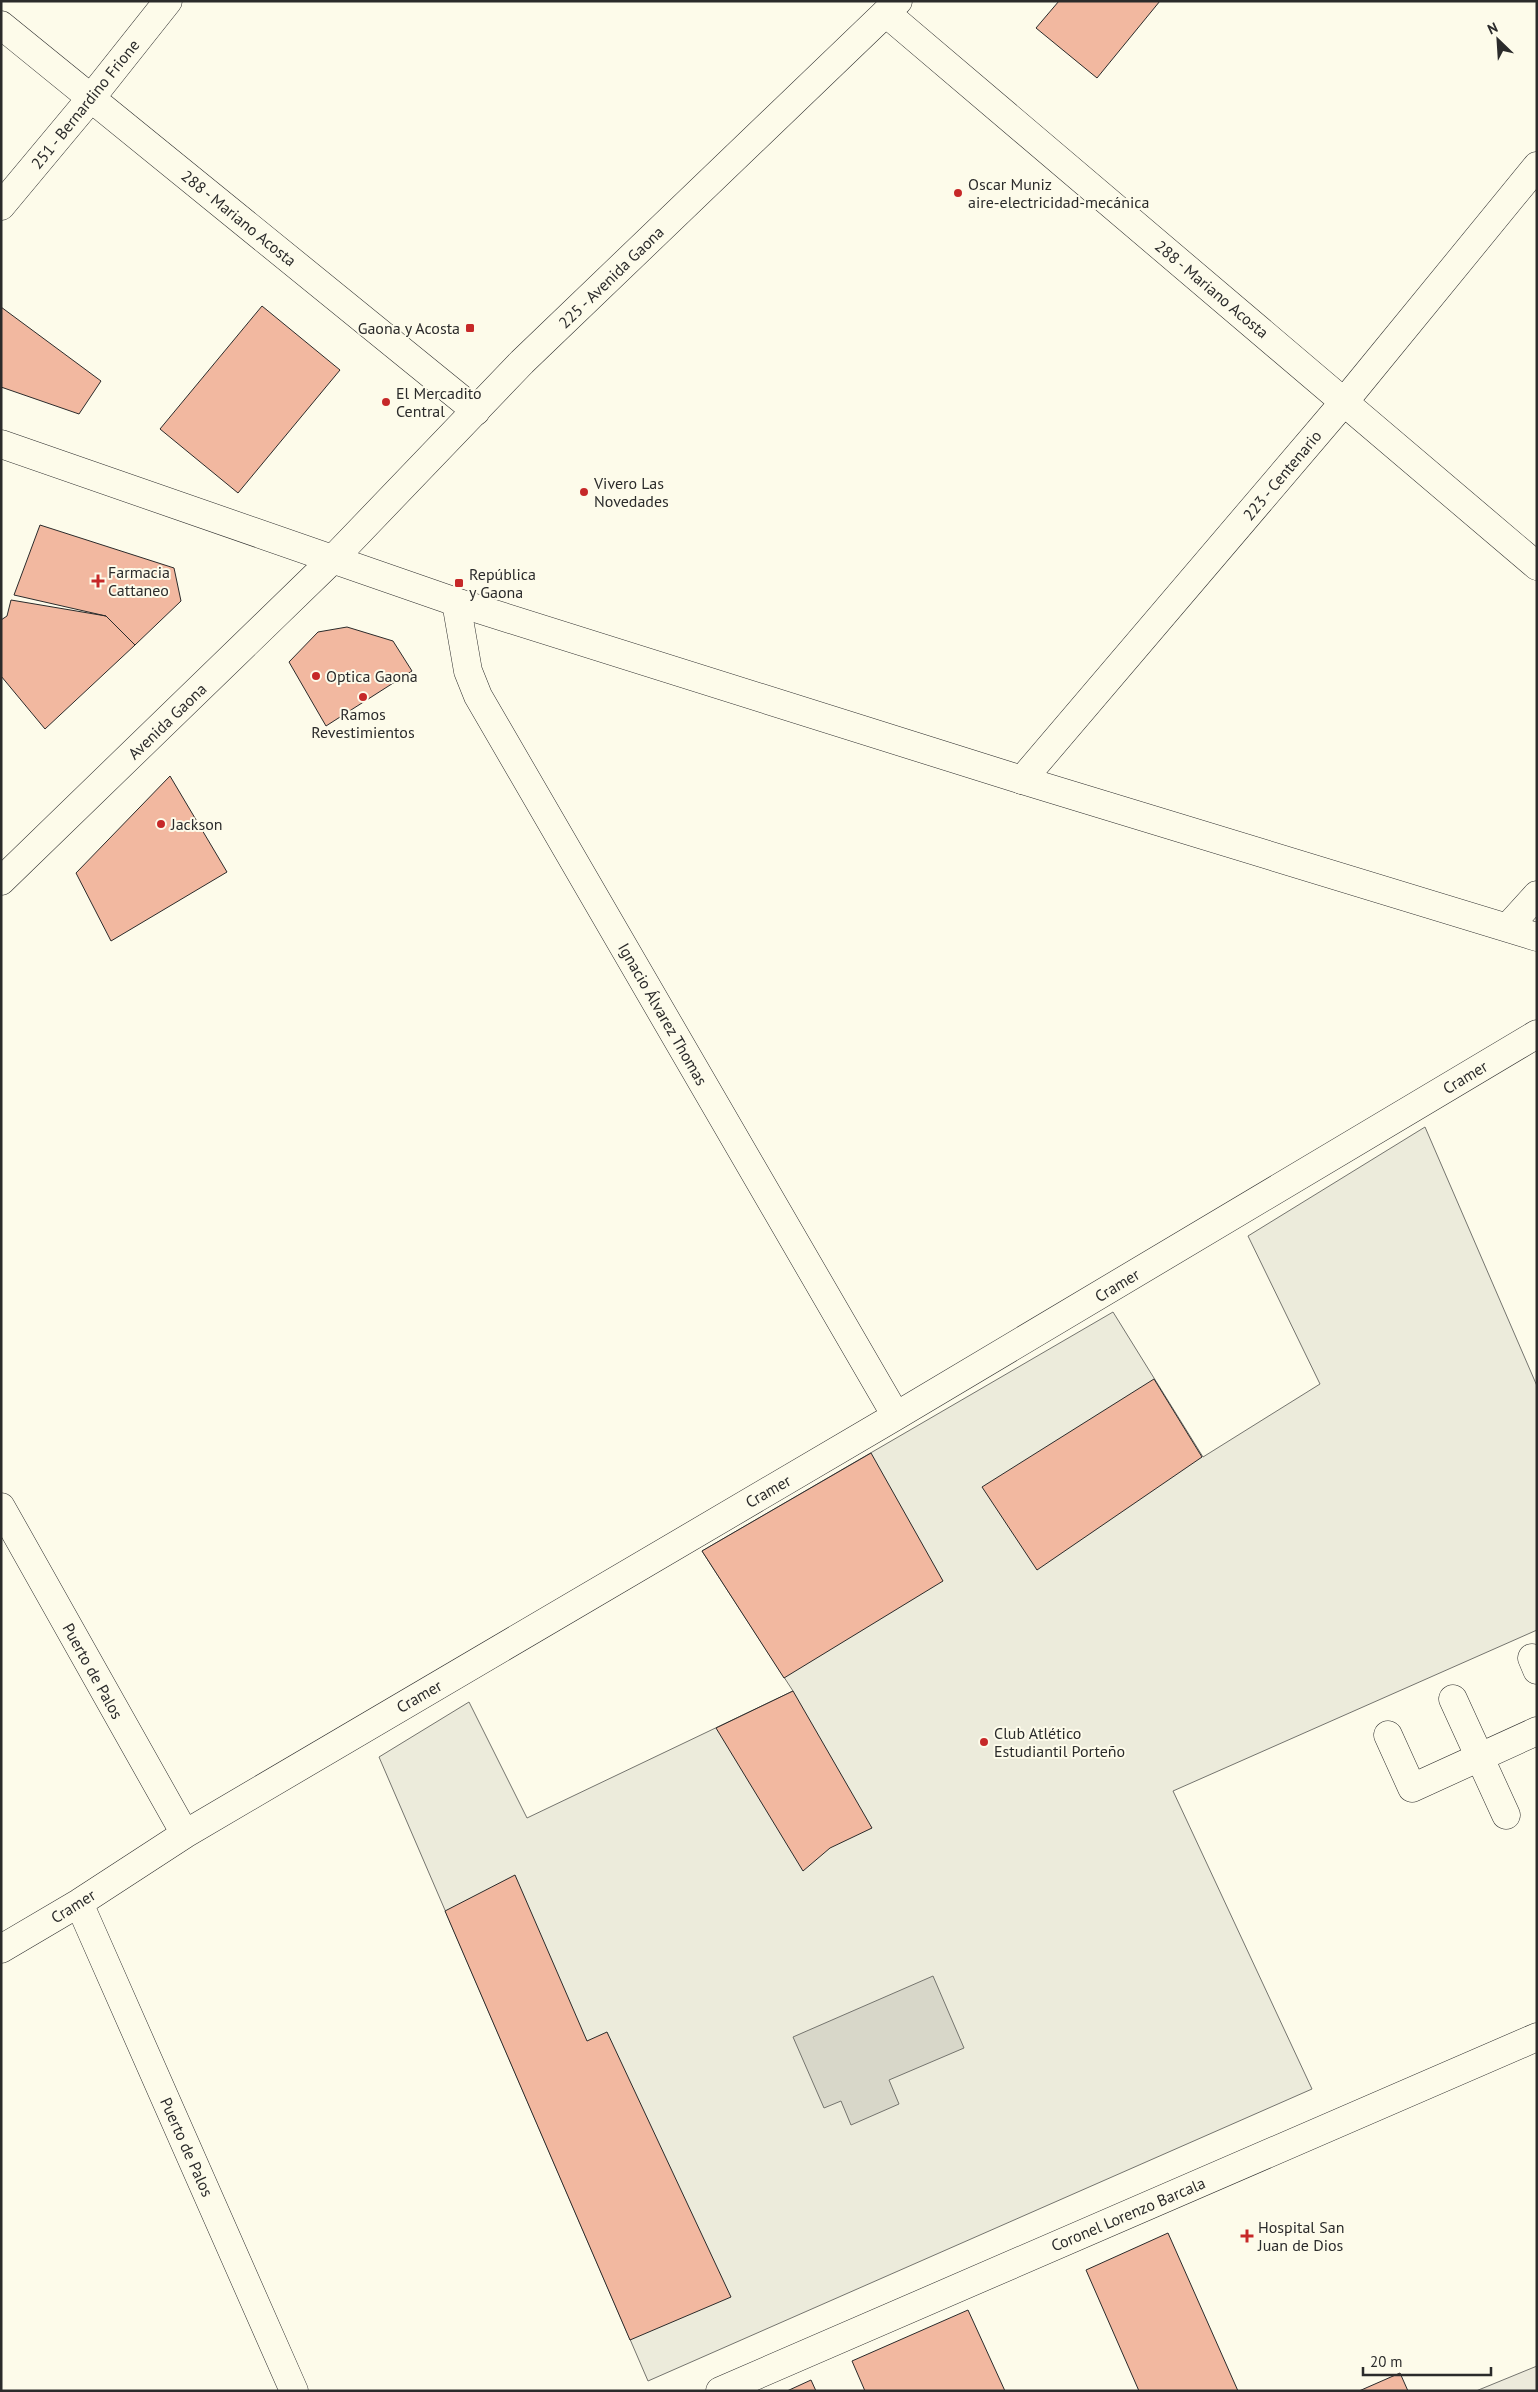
<svg xmlns="http://www.w3.org/2000/svg" width="1538" height="2392" font-family="'PT Sans',sans-serif">
  <style>
    .green { fill: #ecebdb; stroke: #74746e }
    .parking { fill: #eceadb; stroke: #74746e }
    .water { fill: #d8d7c9; stroke: #74746e }
    .building { fill: #f2b8a0; stroke: #2b2b2b }
    .lines { fill: none; stroke-linecap: round; stroke-linejoin: round }
    .minor-casing { stroke: #2b2b2b; stroke-width: 29 }
    .major-casing { stroke: #2b2b2b; stroke-width: 29 }
    .minor { stroke: #fdfbea; stroke-width: 28 }
    .major { stroke: #fdfbea; stroke-width: 28 }
    .poi-dot { fill: #c62828; stroke: #fdfbea; stroke-width: 2 }
    .labels { text-anchor: middle; stroke-width: 4; stroke-linejoin: round; paint-order: stroke }
    .street-label { font-size: 16px; fill: #2b2b2b; stroke: #fdfbea }
    .poi-label { font-size: 16px; fill: #2b2b2b; stroke: #fdfbea; text-anchor: start }
  </style>
  <rect width="100%" height="100%" fill="#fdfbea"/>
  <path class="green" d="M1425 1127 1537 1386V1630L1173 1791 1312 2089 648 2381 379 1757 469 1702 527 1818 793 1691 702 1551 1113 1312 1203 1457 1320 1384 1248 1236Z"/>
  <path class="parking" d="M1537 2366V2391H1476Z"/>
  <path class="water" d="M933 1976 964 2048 889 2080 899 2104 851 2125 841 2101 824 2108 793 2037Z"/>
  <path class="building" d="M1059 1H1160L1097 78 1036 28Z
    M262 306 340 370 238 493 160 429Z
    M1 307 101 381 79 414 1 387Z
    M40 525 174 568 181 601 135 645 106 616 14 595Z
    M11 600 106 616 135 645 45 729 1 676V620L7 616Z
    M347 627 393 641 412 671 326 726 289 662 318 632Z
    M170 776 227 872 111 941 76 873Z
    M1154 1379 1202 1457 1037 1570 982 1487Z
    M871 1453 943 1581 784 1678 702 1551Z
    M793 1691 872 1828 830 1848 803 1871 716 1728Z
    M515 1875 587 2041 607 2032 731 2297 630 2340 445 1911Z
    M1168 2233 1238 2391H1139L1086 2270Z
    M968 2310 1005 2391H865L852 2361Z
    M1400 2373 1408 2391H1359Z
    M811 2380 816 2391H787Z"/>
  <g class="lines">
    <defs>
      <path id="minor" d="M886 13 1537 566
        M1 25 476 411
        M1 206 91 98 168 1
        M456 602 468 671 478 696 896 1416
        M1022 780 1344 402 1537 166
        M1508 927 1537 895
        M1 1507 185 1834
        M1532 1658 1537 1670
        M1453 1699 1506 1815
        M1388 1735 1412 1788 1537 1731
        M79 1903 294 2391
        M1 1949 79 1903 185 1834 896 1416 1537 1034
        M720 2391 1537 2037"/>
      <path id="major" d="M1 444 456 602 1022 780 1537 937
        M1 881 332 560 522 362 898 1"/>
    </defs>
    <use href="#minor" class="minor-casing"/>
    <use href="#major" class="major-casing"/>
    <use href="#minor" class="minor"/>
    <use href="#major" class="major"/>
  </g>
  <g class="poi-dot">
    <circle cx="958" cy="193" r="5"/>
    <rect x="465" y="323" width="10" height="10" rx="2.5"/>
    <circle cx="386" cy="402" r="5"/>
    <circle cx="584" cy="492" r="5"/>
    <path d="M95.5 573.5h5v5h5v5h-5v5h-5v-5h-5v-5h5z"/>
    <rect x="454" y="578" width="10" height="10" rx="2.5"/>
    <circle cx="316" cy="676" r="5"/>
    <circle cx="363" cy="697" r="5"/>
    <circle cx="161" cy="824" r="5"/>
    <circle cx="984" cy="1742" r="5"/>
    <path d="M1244.5 2228.5h5v5h5v5h-5v5h-5v-5h-5v-5h5z"/>
  </g>
  <g class="labels">
    <g class="street-label">
      <text transform="translate(85 104) rotate(-51)" y="6">251 - Bernardino Frione</text>
      <text transform="translate(239 218) rotate(39)" y="6">288 - Mariano Acosta</text>
      <text transform="translate(611 277) rotate(-44)" y="6">225 - Avenida Gaona</text>
      <text transform="translate(1212 289) rotate(40)" y="6">288 - Mariano Acosta</text>
      <text transform="translate(1282 475) rotate(-50)" y="6">223 - Centenario</text>
      <text transform="translate(167 721) rotate(-44)" y="6">Avenida Gaona</text>
      <text transform="translate(663 1014) rotate(60)" y="6">Ignacio Álvarez Thomas</text>
      <text transform="translate(1465 1077) rotate(-31)" y="6">Cramer</text>
      <text transform="translate(1117 1285) rotate(-31)" y="6">Cramer</text>
      <text transform="translate(768 1491) rotate(-30)" y="6">Cramer</text>
      <text transform="translate(93 1671) rotate(61)" y="6">Puerto de Palos</text>
      <text transform="translate(419 1696) rotate(-30)" y="6">Cramer</text>
      <text transform="translate(73 1906) rotate(-32)" y="6">Cramer</text>
      <text transform="translate(187 2147) rotate(66)" y="6">Puerto de Palos</text>
      <text transform="translate(1128 2214) rotate(-23)" y="6">Coronel Lorenzo Barcala</text>
    </g>
    <g class="poi-label">
      <text x="968" y="190">Oscar Muniz<tspan x="968" dy="18">aire-electricidad-mecánica</tspan></text>
      <text x="460" y="334" text-anchor="end">Gaona y Acosta</text>
      <text x="396" y="399">El Mercadito<tspan x="396" dy="18">Central</tspan></text>
      <text x="594" y="489">Vivero Las<tspan x="594" dy="18">Novedades</tspan></text>
      <text x="108" y="578">Farmacia<tspan x="108" dy="18">Cattaneo</tspan></text>
      <text x="469" y="580">República<tspan x="469" dy="18">y Gaona</tspan></text>
      <text x="326" y="682">Optica Gaona</text>
      <text x="363" y="720" text-anchor="middle">Ramos<tspan x="363" dy="18">Revestimientos</tspan></text>
      <text x="171" y="830">Jackson</text>
      <text x="994" y="1739">Club Atlético<tspan x="994" dy="18">Estudiantil Porteño</tspan></text>
      <text x="1258" y="2233">Hospital San<tspan x="1258" dy="18">Juan de Dios</tspan></text>
    </g>
  </g>
  <rect width="1538" height="2392" fill="none" stroke="#2b2b2b" stroke-width="5"/>
  <g transform="translate(1498 40) rotate(335)" stroke="#fdfbea" stroke-width="4" paint-order="stroke">
  <path d="M0-4L9 19L0 12L-9 19Z" fill="#2b2b2b"/>
  <text y="-8" font-size="14" font-weight="bold" text-anchor="middle" fill="#2b2b2b">N</text>
  </g>
  <path d="M1363 2367v8h128v-8" fill="none" stroke="#2b2b2b" stroke-width="2.5"/>
  <text x="1370" y="2367" font-size="15" fill="#2b2b2b" stroke="#fdfbea" stroke-width="4" paint-order="stroke">20 m</text>
</svg>
